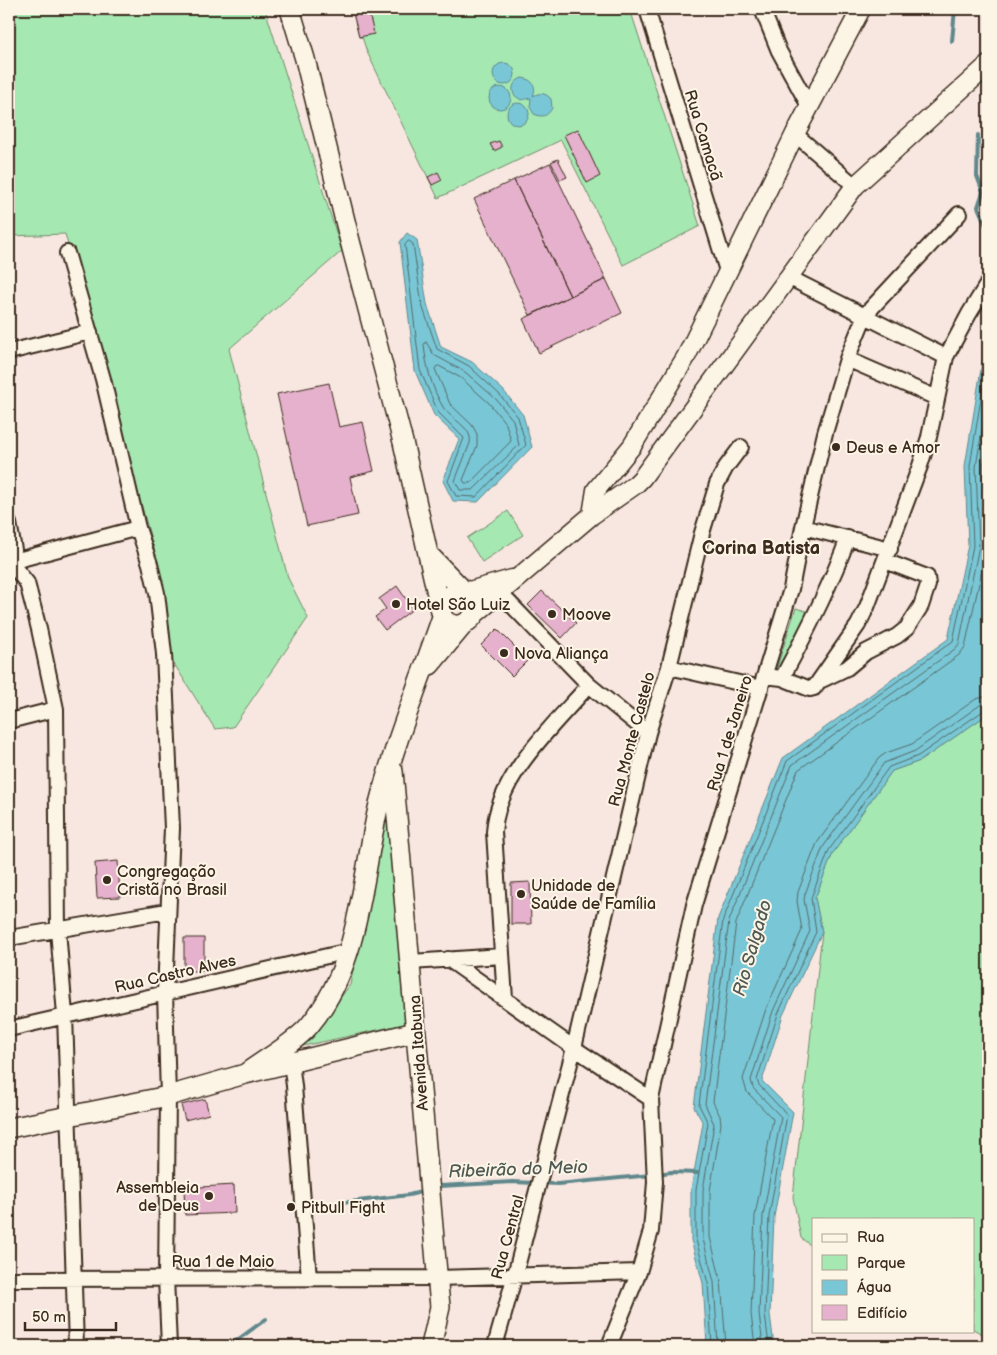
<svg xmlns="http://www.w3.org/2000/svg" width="997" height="1355" font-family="'Balsamiq Sans',sans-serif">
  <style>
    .green { fill: #a6e8b2; stroke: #708968 }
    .water { fill: #79c7d6; stroke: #60888c }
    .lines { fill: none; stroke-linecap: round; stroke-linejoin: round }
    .shore { stroke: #546968; stroke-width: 1 }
    .stream { stroke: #60888c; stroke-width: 4 }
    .building { fill: #e6b1cc; stroke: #3b2a1e }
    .minor-casing { stroke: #3b2a1e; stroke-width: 18 }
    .tertiary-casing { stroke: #3b2a1e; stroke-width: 21 }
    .secondary-casing { stroke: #3b2a1e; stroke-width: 22 }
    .minor { stroke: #fcf5e5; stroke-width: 14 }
    .tertiary { stroke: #fcf5e5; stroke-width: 18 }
    .secondary { stroke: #fcf5e5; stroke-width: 19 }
    .poi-dot { fill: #3b2a1e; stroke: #fcf5e5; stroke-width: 2 }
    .labels { text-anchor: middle; stroke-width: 4; stroke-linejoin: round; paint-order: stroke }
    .street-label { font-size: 16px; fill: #3b2a1e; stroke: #fcf5e5 }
    .poi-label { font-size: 16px; fill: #3b2a1e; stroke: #fcf5e5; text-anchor: start }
    .neighbourhood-label { font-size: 18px; font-weight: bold; fill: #3b2a1e; stroke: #fcf5e5 }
    .water-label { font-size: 18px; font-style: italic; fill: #4e5955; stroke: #fcf5e5 }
  </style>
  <rect width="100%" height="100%" fill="#f8e7e0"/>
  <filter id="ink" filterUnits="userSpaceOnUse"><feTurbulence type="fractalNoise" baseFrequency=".02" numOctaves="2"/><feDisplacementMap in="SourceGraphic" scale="10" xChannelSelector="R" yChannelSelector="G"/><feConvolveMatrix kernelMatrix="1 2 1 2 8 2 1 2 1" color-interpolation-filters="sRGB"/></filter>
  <g filter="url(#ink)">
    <path class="green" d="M9 9H265L342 251 229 349 288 578 308 618 233 727 215 729 171 659 158 564 65 234 9 236Z
      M352 9H630L700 226 623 265 561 140 438 198 367 52 362 37H359Z
      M508 511 523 535 482 562 467 538Z
      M796 608 812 613 782 675 775 673Z
      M988 714V1337L973 1329V1219H813V1247L801 1238 793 1197 822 932 815 898 833 853 892 771 920 761Z
      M388 791 403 942 405 1024 303 1046 350 985Z"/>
    <path class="water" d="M493 74a11 11 0 1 1 22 0a11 11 0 1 1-22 0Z
      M522 78C533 79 537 87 533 96 540 92 546 93 551 99L552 108C548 116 542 118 534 114L530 107 531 98 521 100 514 95C511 87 514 81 522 78Z
      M489 98a11 11 0 1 1 22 0a11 11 0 1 1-22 0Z
      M507 114a11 11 0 1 1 22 0a11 11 0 1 1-22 0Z
      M407 233 417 240 427 304 441 347 472 362 503 390 523 415 532 447 478 502 453 501 443 481 459 439 434 415 415 371 400 242Z
      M988 327V714L920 761 892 771 833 853 815 898 822 932 783 1015 762 1081 793 1112 774 1217 770 1314 774 1346H707L703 1283 691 1240V1189L703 1123 694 1107 718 918 783 758 948 639 968 545 965 466Z"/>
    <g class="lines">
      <path class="shore" d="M409 241 413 244 422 305 437 349 469 366 499 394 518 417 526 445 476 497 456 496 448 481 464 438 438 412 420 370 405 245Z
        M426 342 434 355 465 372 495 398 513 420 519 445 473 490H460L455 481 470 443C473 427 451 420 443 407 432 389 426 366 424 345Z
        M439 366 461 378 489 403 506 424 511 441 470 483H465L463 480 477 446V434L472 425 450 404 435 369 436 367Z
        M712 1346 708 1283 696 1240V1190L708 1123 699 1105 723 920 787 761 953 641 973 546 970 466 988 355
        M718 1346 714 1282 703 1239V1190L714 1124 705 1104 729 921 792 765 955 649 959 644 979 546 976 467 988 393
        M726 1346 721 1281 710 1237V1191L721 1124 720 1116 713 1102 736 923 798 770 959 655 965 647 987 547 983 467 988 438
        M755 1346 751 1314 755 1216 773 1119 747 1092 743 1079 766 1009 802 930 797 901 798 892 817 843 879 758 886 753 912 744 976 699 988 696
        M763 1346 759 1314 763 1216 781 1117 753 1088 751 1080 773 1011 810 931 804 900 805 894 823 847 884 763 915 751 980 705 988 704
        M769 1346 765 1314 769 1216 787 1115 759 1085 757 1080 778 1014 816 932 811 898 829 850 889 767 918 756 983 711 988 710"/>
      <path class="stream" d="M952 41 955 9
        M978 135 977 176 983 192 978 207 988 230
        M658 1174 671 1172 698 1173
        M434 1188 440 1186 513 1182 558 1184 651 1175
        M314 1209 341 1203 409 1195 425 1191
        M229 1346 266 1319"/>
    </g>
    <path class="building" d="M352 9H368L374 34 359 37Z
      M578 129 600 176 587 183 564 135Z
      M499 141 502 147 494 151 490 144Z
      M558 159 567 177 560 180 551 162Z
      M550 163 606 279 570 296 514 180Z
      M438 172 442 180 432 185 428 177Z
      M514 180 570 296 530 315 474 199Z
      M606 279 622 313 539 353 523 319Z
      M329 383 339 427 363 422 374 471 350 477 358 515 307 526 277 394Z
      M397 586 413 609 385 630 375 617 386 609 379 599Z
      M542 591 576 623 562 638 528 605Z
      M497 629 528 660 512 676 481 645Z
      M118 861 120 897 97 898 95 863Z
      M530 882 531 924H511V883Z
      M184 938H204V971H184Z
      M205 1099 209 1114 185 1120 181 1105Z
      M234 1185 235 1213 185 1215 184 1188Z"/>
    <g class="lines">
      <defs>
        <path id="minor" d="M647 9 727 271
          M762 9 779 51 810 108
          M795 134 855 186
          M67 253 103 379 138 528 150 564 157 593 164 654 172 828 165 992 168 1096 166 1278 169 1346
          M788 277 946 357
          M9 352 90 332
          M847 359 937 398
          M9 523 14 550 9 563
          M803 527 890 549
          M495 584 500 593 589 685 648 733
          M669 667 761 688
          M765 676 782 678 810 689 814 688 858 625 867 607 920 466 929 437 946 357 969 314 988 283
          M782 678C807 632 830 587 848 538
          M822 680 847 668 866 652 897 636 907 628 921 606 928 585 927 577 885 561
          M9 721 56 709
          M9 938 167 911
          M448 959 574 1048 651 1099
          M411 962 502 956
          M505 999 494 832C497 776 554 725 589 685
          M9 1029 349 951
          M291 1062 294 1086 309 1278
          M9 1279 437 1278 639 1272
          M76 1346 65 1015 58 930 56 709 39 629 27 583 10 562 138 528
          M495 1346 515 1275 574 1048 648 733 669 667 702 533 717 484 726 467 741 447
          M609 1346 639 1272 651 1231 655 1182 651 1099 694 905 791 589 803 527 825 433 847 359 865 315 959 214"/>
        <path id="tertiary" d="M592 515 596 490 632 446 686 357 795 134 861 9
          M469 591 512 579
          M474 615 592 515 635 485 642 478 855 186 988 65"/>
        <path id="secondary" d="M290 9 305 59 350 241 403 442 441 612
          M430 556 463 590
          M430 665 465 623
          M393 771C410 949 423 1128 440 1307L431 1346
          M245 1074C265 1059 293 1044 309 1026 362 963 361 876 380 800 396 738 421 678 442 617 439 599 460 582 475 595 484 616 458 637 442 617
          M9 1128 168 1096 245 1074 415 1032"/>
      </defs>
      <use href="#minor" class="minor-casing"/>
      <use href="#tertiary" class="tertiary-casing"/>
      <use href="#secondary" class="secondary-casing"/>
      <use href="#minor" class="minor"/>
      <use href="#tertiary" class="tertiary"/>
      <use href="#secondary" class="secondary"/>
    </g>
  </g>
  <g class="poi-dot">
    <circle cx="836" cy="447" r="5"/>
    <circle cx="396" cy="604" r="5"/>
    <circle cx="552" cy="614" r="5"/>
    <circle cx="504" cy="653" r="5"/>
    <circle cx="107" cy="880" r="5"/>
    <circle cx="521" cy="894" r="5"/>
    <circle cx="209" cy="1196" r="5"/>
    <circle cx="291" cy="1207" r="5"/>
  </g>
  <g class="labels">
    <g class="street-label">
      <text transform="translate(704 135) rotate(73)" y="6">Rua Camacã</text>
      <text transform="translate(729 733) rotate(-73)" y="6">Rua 1 de Janeiro</text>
      <text transform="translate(631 739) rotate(-75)" y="6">Rua Monte Castelo</text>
      <text transform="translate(175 973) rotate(-13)" y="6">Rua Castro Alves</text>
      <text transform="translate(418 1053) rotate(-94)" y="6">Avenida Itabuna</text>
      <text transform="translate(507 1237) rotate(-75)" y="6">Rua Central</text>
      <text x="223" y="1267">Rua 1 de Maio</text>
    </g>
    <g class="poi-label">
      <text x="846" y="453">Deus e Amor</text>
      <text x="406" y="610">Hotel São Luiz</text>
      <text x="562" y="620">Moove</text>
      <text x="514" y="659">Nova Aliança</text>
      <text x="117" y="877">Congregação<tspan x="117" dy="18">Cristã no Brasil</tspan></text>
      <text x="531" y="891">Unidade de<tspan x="531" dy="18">Saúde de Família</tspan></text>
      <text x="199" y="1193" text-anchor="end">Assembleia<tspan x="199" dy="18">de Deus</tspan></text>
      <text x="301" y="1213">Pitbull Fight</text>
    </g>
    <g class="neighbourhood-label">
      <text x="761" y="554">Corina Batista</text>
    </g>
    <g class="water-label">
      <text transform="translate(752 948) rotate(-74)" y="6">Rio Salgado</text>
      <text transform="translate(518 1169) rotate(-2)" y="6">Ribeirão do Meio</text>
    </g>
  </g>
  <rect width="997" height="1355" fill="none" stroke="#fcf5e5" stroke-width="30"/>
  <rect x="15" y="15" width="967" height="1325" fill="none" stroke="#3b2a1e" stroke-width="2" filter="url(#ink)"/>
  <rect x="812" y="1218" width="162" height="115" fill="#fcf5e5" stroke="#afa495"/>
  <rect x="822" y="1234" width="25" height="8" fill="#fcf5e5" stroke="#afa495"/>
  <text x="857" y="1242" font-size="15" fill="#3b2a1e">Rua</text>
  <rect x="822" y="1255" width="25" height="15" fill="#a6e8b2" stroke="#afa495"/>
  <text x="857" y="1268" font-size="15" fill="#3b2a1e">Parque</text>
  <rect x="822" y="1280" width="25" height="15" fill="#79c7d6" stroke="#afa495"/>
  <text x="857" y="1292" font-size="15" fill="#3b2a1e">Água</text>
  <rect x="822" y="1305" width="25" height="15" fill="#e6b1cc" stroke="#afa495"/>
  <text x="857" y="1318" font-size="15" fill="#3b2a1e">Edifício</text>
  <path d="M25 1322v8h91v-8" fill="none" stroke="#3b2a1e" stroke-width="2.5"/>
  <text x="32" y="1322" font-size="15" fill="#3b2a1e" stroke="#fcf5e5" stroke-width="4" paint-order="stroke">50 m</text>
</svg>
